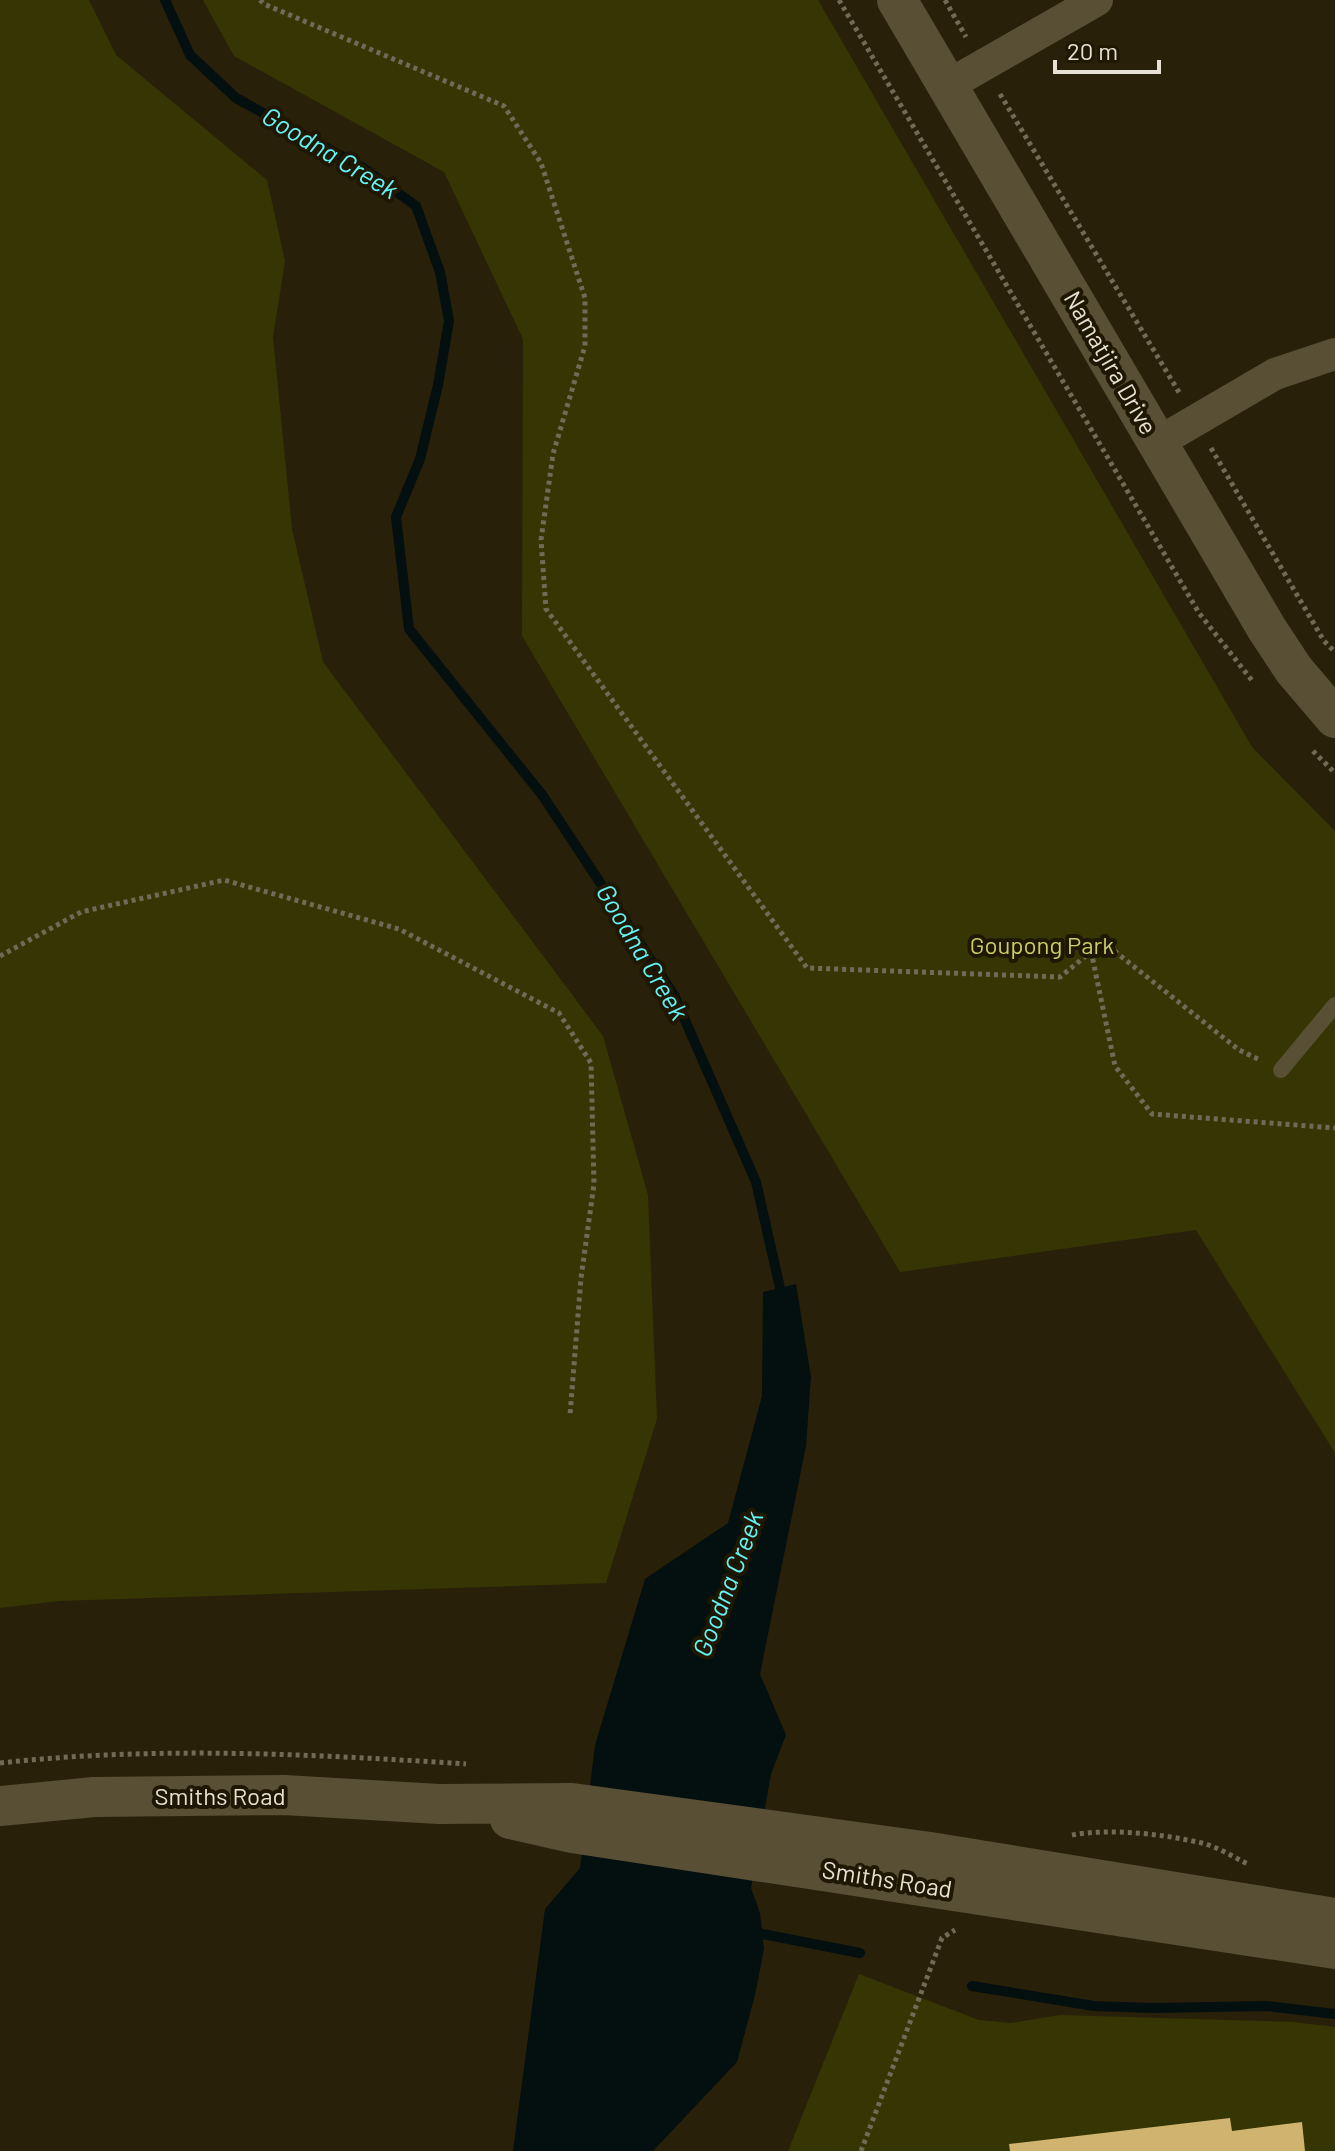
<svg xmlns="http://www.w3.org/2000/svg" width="1335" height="2151" font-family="Barlow,sans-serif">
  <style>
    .green { fill: #353603 }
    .water { fill: #040f10 }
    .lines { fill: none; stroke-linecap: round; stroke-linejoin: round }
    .stream { stroke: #040f10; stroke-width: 10 }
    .building { fill: #cfb36f }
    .path { stroke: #726a57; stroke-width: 5; stroke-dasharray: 4 4; stroke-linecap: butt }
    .service { stroke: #584f35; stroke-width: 16 }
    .minor { stroke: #584f35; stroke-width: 32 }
    .tertiary { stroke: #584f35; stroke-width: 40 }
    .labels { text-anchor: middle; stroke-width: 8; stroke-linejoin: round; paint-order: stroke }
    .street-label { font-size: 24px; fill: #e8e2d4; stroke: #1f1702 }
    .park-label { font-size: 24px; fill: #c9cd6a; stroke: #1f1702 }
    .water-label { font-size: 26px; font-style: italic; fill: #64f3f6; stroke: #1f1702 }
  </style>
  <rect width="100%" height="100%" fill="#29200a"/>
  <path class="green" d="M0 0H89L116 55 267 180 285 261 273 337 292 529 323 662 603 1036 648 1195 657 1419 606 1583 59 1601 0 1608Z
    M203 0H818L1252 747 1335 831V1453L1196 1230 900 1272 522 636 523 339 444 172 234 56Z
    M859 1974 979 2020 1011 2023 1060 2015 1293 2022 1335 2027V2151H788Z"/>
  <path class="water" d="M796 1284 811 1377 806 1446 760 1674 786 1735 771 1774 751 1888 760 1913 764 1949 755 1995 737 2062 653 2151H513L545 1909 580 1868 595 1745 645 1579 728 1523 762 1396 763 1292Z"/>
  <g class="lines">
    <path class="stream" d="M165 0 190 55 236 98 365 169 416 206 440 272 449 321 438 385 420 459 396 517 409 629 543 796 674 995 756 1182 780 1288V1299
      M752 1932 860 1953
      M972 1986 1094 2006 1153 2008 1267 2006 1335 2014"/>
  </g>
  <path class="building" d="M1230 2118 1232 2131 1302 2122 1305 2151H1010L1009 2144Z"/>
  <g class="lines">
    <path class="path" d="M260 0 264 4 504 106 541 163 585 298V346L553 454 541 540 546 609 807 968 1060 977 1103 942 1239 1050 1258 1059
      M839 0 1199 613 1254 683
      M945 0 966 37
      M1000 94 1180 394
      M1211 448 1324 641 1335 652
      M1313 751 1335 773
      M1091 951 1115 1066 1152 1114 1335 1128
      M0 956 81 912 224 880 399 929 559 1013 591 1063 594 1184 581 1278 570 1415
      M0 1763C155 1746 311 1754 466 1764
      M1072 1835C1112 1828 1162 1834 1202 1843 1218 1847 1233 1857 1248 1864
      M861 2151 942 1938 955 1930"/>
    <path class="service" d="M1281 1070 1335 1005"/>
    <path class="minor" d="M947 86 1097 0
      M1157 443 1275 374 1335 354"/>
    <path class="tertiary" d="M897 0 1267 629 1294 670 1335 718
      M0 1806 94 1797 284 1795 439 1804 572 1803 930 1852 1335 1918
      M510 1819 572 1833 1335 1949"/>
  </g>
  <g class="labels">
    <g class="street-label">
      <text transform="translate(1110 363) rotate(60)" y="8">Namatjira Drive</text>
      <text x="220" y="1805">Smiths Road</text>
      <text transform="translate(887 1880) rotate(9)" y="8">Smiths Road</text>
    </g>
    <g class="park-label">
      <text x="1042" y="954">Goupong Park</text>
    </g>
    <g class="water-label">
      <text transform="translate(330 153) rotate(31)" y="9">Goodna Creek</text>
      <text transform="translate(642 952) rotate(59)" y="9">Goodna Creek</text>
      <text transform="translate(728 1584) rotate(-69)" y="9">Goodna Creek</text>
    </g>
  </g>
  <path d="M1055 60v12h104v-12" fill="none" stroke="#e8e2d4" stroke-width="4"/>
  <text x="1067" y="60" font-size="24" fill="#e8e2d4" stroke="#1f1702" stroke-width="6" paint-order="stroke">20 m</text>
</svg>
